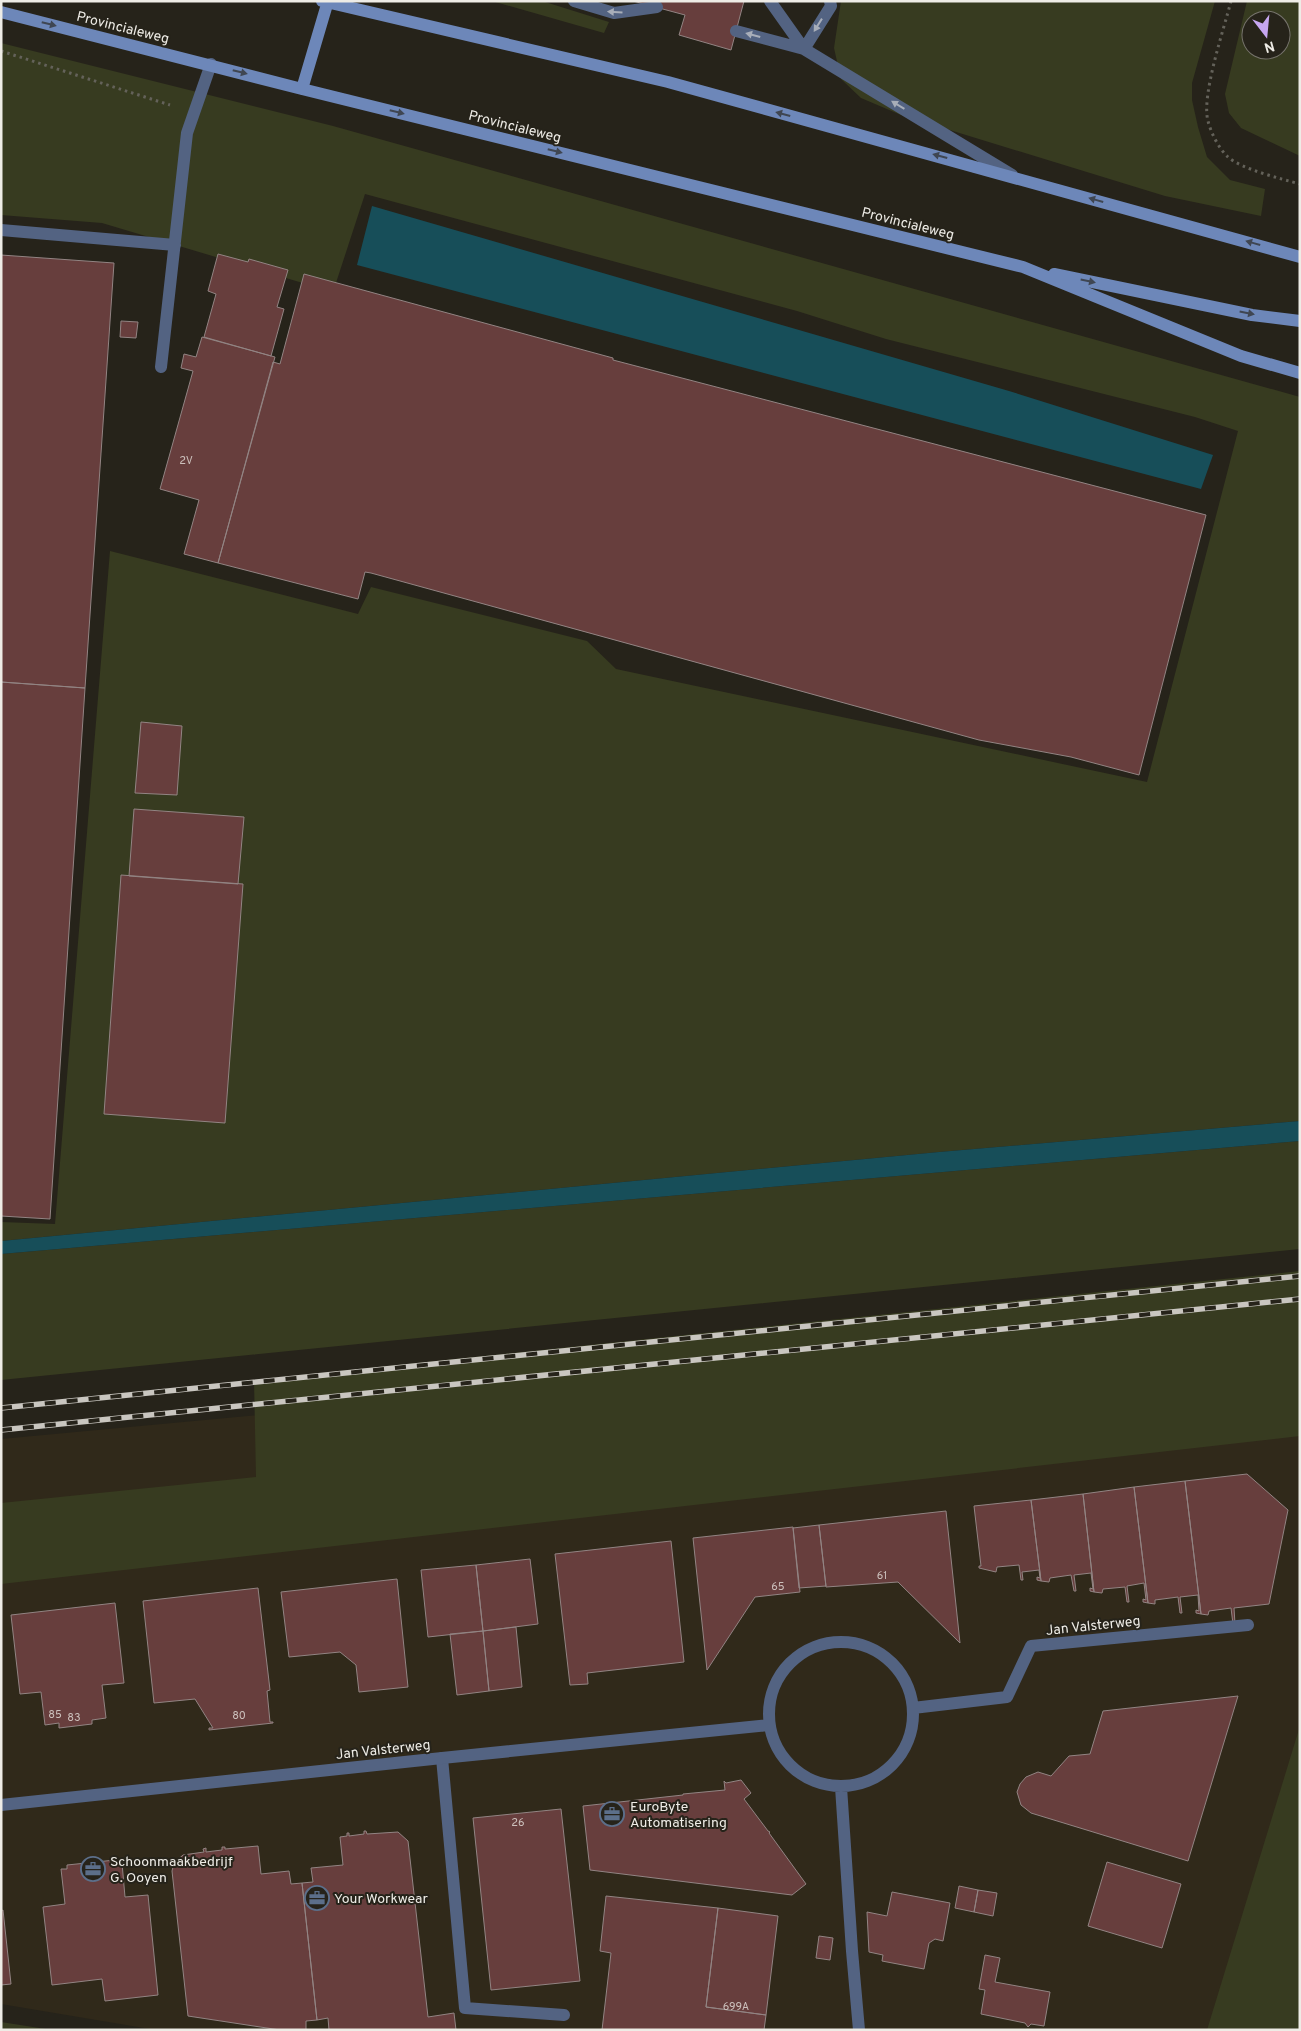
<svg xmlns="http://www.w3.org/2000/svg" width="1301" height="2031" font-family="Overpass,sans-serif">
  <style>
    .built { fill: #30291a }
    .green { fill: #373b20; fill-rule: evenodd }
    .water { fill: #174e59 }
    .building { fill: #673e3d; stroke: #928483 }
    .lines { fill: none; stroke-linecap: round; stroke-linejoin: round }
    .path { stroke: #64625a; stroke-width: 3; stroke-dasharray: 2.5 4; stroke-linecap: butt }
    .lane { stroke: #536382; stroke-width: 12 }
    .street { stroke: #536382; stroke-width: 12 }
    .secondary { stroke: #6d87b9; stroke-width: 12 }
    .rail-casing { stroke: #c9c6c0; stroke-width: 5.5 }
    .rail { stroke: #26231a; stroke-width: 4; stroke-dasharray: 11; stroke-linecap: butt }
    .oneway { fill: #a8aeb9 }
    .oneway2 { fill: #3f4652 }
    .labels { text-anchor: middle; stroke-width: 4; stroke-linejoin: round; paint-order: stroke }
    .number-label { font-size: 11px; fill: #ccc0bc }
    .street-label { font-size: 14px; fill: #eeece6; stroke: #26231a }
    .poi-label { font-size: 14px; fill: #eeece6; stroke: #26231a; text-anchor: start }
  </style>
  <rect width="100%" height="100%" fill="#26231a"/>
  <path class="built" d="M1300 1318V2030H156L1 2004V1439Z"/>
  <path class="green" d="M492 1H542L609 22 604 33Z
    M841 1H1215L1192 83V100L1198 127 1207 157 1230 180 1265 189 1261 216 1165 196 901 115 861 98 841 79 834 48Z
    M1247 1H1300V156L1241 128 1229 113 1225 94ZM1251 20H1281V50H1251Z
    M1 43 333 126 1300 397V1121L939 1152 1 1241V1222L55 1224 110 551 358 614 371 587 587 641 616 669 1147 782 1238 431 1195 417 886 339 797 311 365 194 333 292 102 223 1 215Z
    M1300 1141V1249L1 1380V1254Z
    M1300 1271V1436L1 1584V1503L256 1477 254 1380Z
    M1300 1726V2030H1207Z
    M1 2022 52 2030H1Z"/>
  <path class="water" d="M372 206 1009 391 1213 455 1201 489 357 265Z
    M1300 1121V1141L1 1254V1241L939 1152Z"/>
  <path class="building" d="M633 1H744L731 50 679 35 685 15Z
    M218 254 248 262 249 259 288 270 277 307 284 309 271 356 204 337 216 294 208 291Z
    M1 255 114 263 85 688 1 682Z
    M304 274 613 358V360L1206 515 1139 775 1071 757 979 740 371 573 365 572 358 599 218 563 273 362 280 364Z
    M121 321 138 322 136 338 120 337Z
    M202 337 275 357 218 563 184 554 199 500 160 489 193 371 181 368 184 354 196 357Z
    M1 682 85 688 50 1219 1 1216Z
    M141 722 182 726 177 795 135 793Z
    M134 809 244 817 238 884 129 876Z
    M121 875 243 884 225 1123 104 1114Z
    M1247 1474 1288 1510 1269 1604 1234 1608 1235 1624H1233L1231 1608 1209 1611 1208 1615 1201 1614 1185 1481Z
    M1185 1481 1201 1614 1196 1613V1610L1199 1611 1198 1595 1180 1597 1182 1613H1180L1178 1597 1155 1600V1604L1148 1603 1134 1487Z
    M1134 1487 1148 1603 1143 1602V1599L1146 1600 1144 1583 1127 1586 1129 1602H1127L1125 1587 1103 1589 1102 1593 1094 1592 1083 1494Z
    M1083 1494 1094 1592 1090 1591V1588L1093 1589 1091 1573 1074 1575 1076 1591H1074L1071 1575 1050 1578 1049 1582 1041 1581 1031 1500Z
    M1031 1500 1041 1581 1037 1580V1577L1040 1578 1039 1570 1022 1572 1023 1580H1021L1019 1565 997 1567 996 1572 979 1568V1566H981L974 1506Z
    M946 1511 960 1643 898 1582 826 1587 819 1525Z
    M819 1525 826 1586 799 1588 793 1528Z
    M793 1527 800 1592 755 1597 707 1670 693 1538Z
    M671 1541 684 1662 587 1673 588 1684 570 1685 555 1554Z
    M530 1559 538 1624 483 1631 476 1565Z
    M476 1565 483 1631 428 1637 421 1570Z
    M397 1579 408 1687 359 1692 356 1665 340 1652 289 1657 281 1592Z
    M258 1588 270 1690 267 1691 270 1722H273V1723L209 1730V1728H213L195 1699 154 1703 143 1601Z
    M115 1603 124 1683 102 1685 106 1718 92 1720V1724L59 1728V1723L45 1725 41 1692 20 1694 11 1615Z
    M516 1627 522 1687 489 1691 483 1631Z
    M483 1631 489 1691 457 1695 450 1634Z
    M1238 1696 1188 1861 1031 1813 1021 1805 1017 1792 1020 1784 1026 1777 1038 1772 1051 1776 1069 1756 1090 1754 1103 1711Z
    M741 1780 751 1793 744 1799 768 1831 770 1832 769 1833 806 1884 792 1895 590 1870 583 1806 683 1795V1794L725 1790 724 1781 726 1783Z
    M561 1809 580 1981 491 1990 473 1818Z
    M364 1831H366L367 1834 398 1832 408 1841 428 2017 454 2013 456 2030H329L328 2018 317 2020 302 1883 313 1882 311 1868 343 1865 340 1837 347 1836V1833H349V1836L364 1834Z
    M258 1846 261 1874 289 1871 291 1884 302 1883 317 2020 306 2021V2030H280L188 2016 172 1871 174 1863 183 1855 204 1852 203 1849 206 1848V1852L222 1850V1847H225V1849Z
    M115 1860V1863H122L125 1897 148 1895 158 1995 105 2001 102 1979 52 1985 43 1907 65 1904 61 1869H67V1865Z
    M1107 1862 1181 1884 1162 1948 1088 1926Z
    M959 1886 978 1890 974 1912 955 1908Z
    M978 1890 997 1893 993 1916 974 1912Z
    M892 1892 950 1903 943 1941 935 1939 929 1943 924 1969 882 1961 883 1955 869 1952 867 1912 887 1916Z
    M606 1896 718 1908 706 2007 766 2015 764 2030H602L611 1953 600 1951Z
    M718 1908 778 1916 766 2015 706 2007Z
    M3 1910 11 1984 1 1985V1911Z
    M819 1936 833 1938 830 1960 816 1958Z
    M985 1955 1000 1958 995 1982 1050 1992 1044 2026 1031 2024 1028 2027 1025 2023 981 2014 985 1990 979 1989Z"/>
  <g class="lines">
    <path class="path" d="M1231 1C1224 29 1201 96 1208 121 1211 133 1219 149 1228 157 1241 169 1282 179 1300 184
      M1 51 170 105"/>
    <path class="lane" d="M574 1 614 13 657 7
      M770 1 804 49 831 6 830 1
      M736 31 804 49 1012 175
      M1 230 175 245
      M161 367 187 133 211 64
      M442 1758 465 2008 564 2015"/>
    <path class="street" d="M769 1714a72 72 0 1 1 144 0a72 72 0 1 1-144 0Z
      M913 1708 1007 1697 1031 1646 1248 1625
      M841 1787 852 1951 859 2030
      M1 1805 442 1758 769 1725"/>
    <path class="secondary" d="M322 1 668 82 1300 257
      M1 12 302 89 1023 267 1241 356 1300 373
      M302 89 328 1
      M1054 274 1252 315 1300 321"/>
    <defs>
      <path id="rail" d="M1 1408 1300 1276
        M1 1430 1300 1299"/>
    </defs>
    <use href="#rail" class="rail-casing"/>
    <use href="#rail" class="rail"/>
  </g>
  <defs><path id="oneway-solid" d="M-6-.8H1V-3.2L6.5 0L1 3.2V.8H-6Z" transform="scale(1.25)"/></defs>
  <g class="oneway">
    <use href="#oneway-solid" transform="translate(615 12) rotate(-177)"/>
    <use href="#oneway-solid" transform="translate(818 25) rotate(122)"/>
    <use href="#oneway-solid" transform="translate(753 35) rotate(-165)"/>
    <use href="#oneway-solid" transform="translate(898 105) rotate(-149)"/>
  </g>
  <g class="oneway2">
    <use href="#oneway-solid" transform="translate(49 24) rotate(14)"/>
    <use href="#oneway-solid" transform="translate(240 72) rotate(14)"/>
    <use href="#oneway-solid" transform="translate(397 112) rotate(14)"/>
    <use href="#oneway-solid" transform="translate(783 114) rotate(-165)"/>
    <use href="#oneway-solid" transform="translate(555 151) rotate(14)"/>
    <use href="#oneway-solid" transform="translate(940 156) rotate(-165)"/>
    <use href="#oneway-solid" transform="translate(1096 200) rotate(-164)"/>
    <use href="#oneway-solid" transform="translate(1253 243) rotate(-164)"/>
    <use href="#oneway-solid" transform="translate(1088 281) rotate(12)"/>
    <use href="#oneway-solid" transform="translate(1247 313) rotate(11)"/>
  </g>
  <defs>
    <symbol id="office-ring" viewBox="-11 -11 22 22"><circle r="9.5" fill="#26231a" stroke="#5c6f8a" stroke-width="1.5"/><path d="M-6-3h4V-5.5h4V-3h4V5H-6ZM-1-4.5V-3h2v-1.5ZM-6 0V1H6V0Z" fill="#5c6f8a"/></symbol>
  </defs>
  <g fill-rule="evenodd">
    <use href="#office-ring" x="598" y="1800" width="28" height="28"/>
    <use href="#office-ring" x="79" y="1855" width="28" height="28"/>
    <use href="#office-ring" x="303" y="1884" width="28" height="28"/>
  </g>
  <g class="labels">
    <g class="number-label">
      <text x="186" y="464">2V</text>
      <text x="882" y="1579">61</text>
      <text x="778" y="1590">65</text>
      <text x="55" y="1718">85</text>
      <text x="239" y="1719">80</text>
      <text x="74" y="1721">83</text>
      <text x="518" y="1826">26</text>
      <text x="736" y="2010">699A</text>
    </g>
    <g class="street-label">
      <text transform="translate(123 27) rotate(14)" y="5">Provincialeweg</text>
      <text transform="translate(515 126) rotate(14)" y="5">Provincialeweg</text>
      <text transform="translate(908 223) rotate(14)" y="5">Provincialeweg</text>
      <text transform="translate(1093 1625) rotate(-6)" y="5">Jan Valsterweg</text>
      <text transform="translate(383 1749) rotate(-6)" y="5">Jan Valsterweg</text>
    </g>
    <g class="poi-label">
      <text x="630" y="1811">EuroByte<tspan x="630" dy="16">Automatisering</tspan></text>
      <text x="110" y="1866">Schoonmaakbedrijf<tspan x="110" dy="16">G. Ooyen</tspan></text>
      <text x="334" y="1903">Your Workwear</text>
    </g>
  </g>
  <rect width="1301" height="2031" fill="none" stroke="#eeece6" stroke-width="5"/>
  <g transform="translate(1266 35) rotate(164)"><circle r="24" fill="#26231a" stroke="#76736c"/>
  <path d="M0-4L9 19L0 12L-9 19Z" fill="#c6a6f0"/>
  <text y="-8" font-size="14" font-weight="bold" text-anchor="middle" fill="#eeece6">N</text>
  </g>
</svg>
